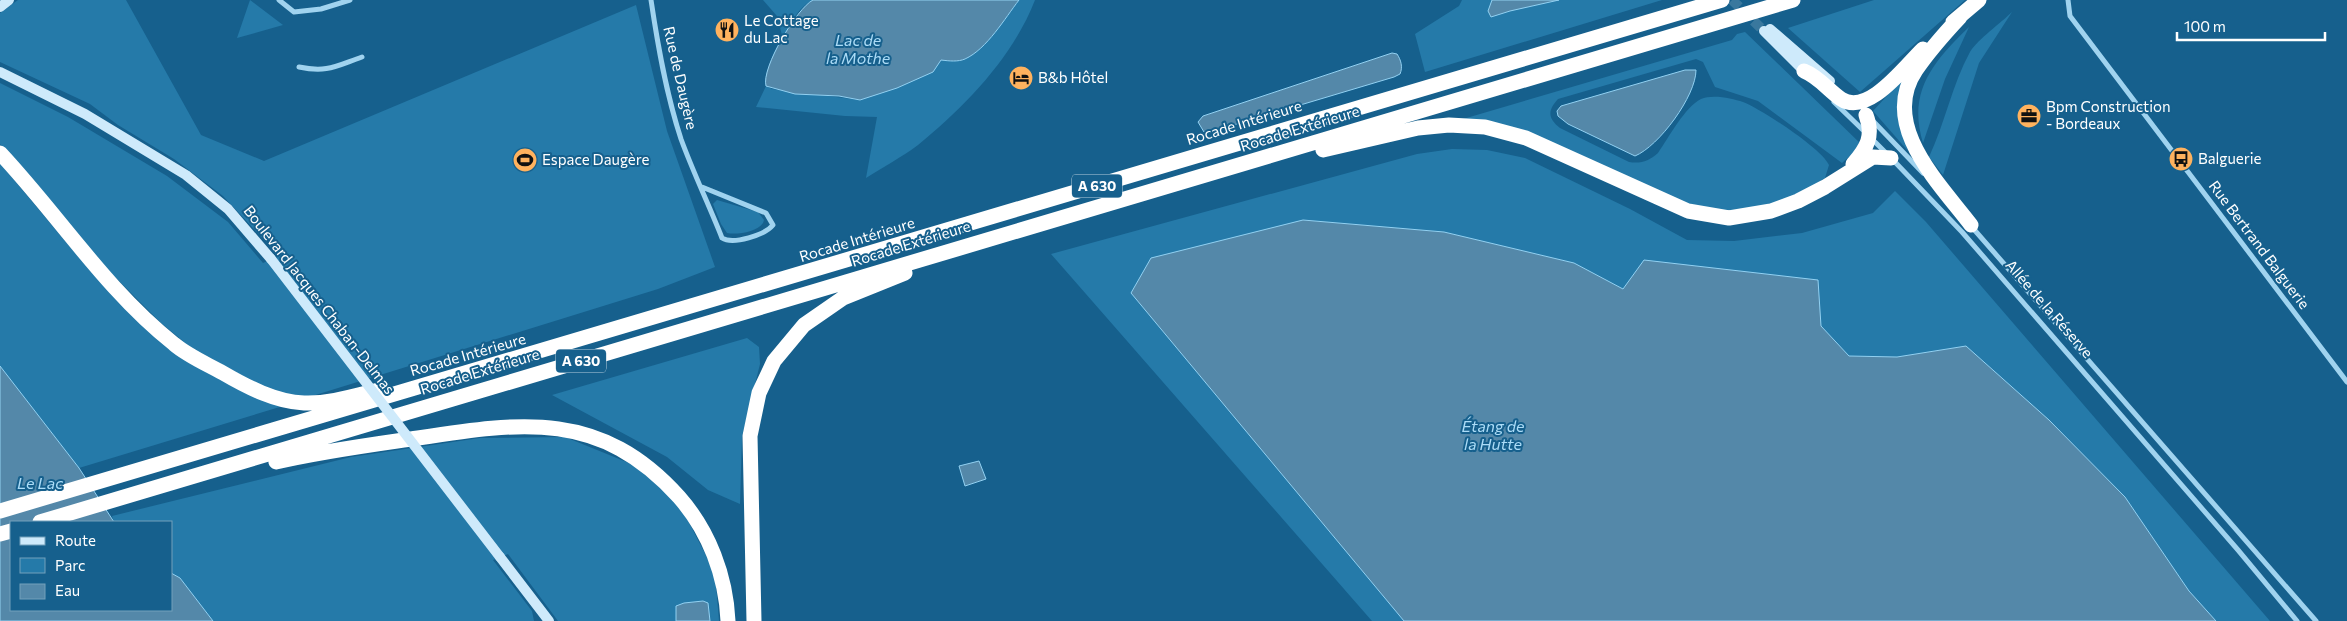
<svg xmlns="http://www.w3.org/2000/svg" width="2347" height="621" font-family="Commissioner,sans-serif">
  <style>
    .green { fill: #257aa9 }
    .water { fill: #5488a9; stroke: #92d1f2 }
    .lines { fill: none; stroke-linecap: round; stroke-linejoin: round }
    .secondary-tunnel { stroke: #39789e; stroke-width: 10; stroke-dasharray: 10 5; stroke-linecap: butt }
    .street { stroke: #a0d3ef; stroke-width: 5 }
    .secondary { stroke: #ceeafb; stroke-width: 10 }
    .highway { stroke: #fff; stroke-width: 15 }
    .secondary-bridge { stroke: #ceeafb; stroke-width: 10 }
    .labels { text-anchor: middle; stroke-width: 4; stroke-linejoin: round; paint-order: stroke }
    .shield { fill: #16608d; stroke: #b9cfdd; stroke-width: 1 }
    .shield-label { font-size: 14px; font-weight: bold; fill: #fff }
    .poi-label { font-size: 15px; fill: #fff; stroke: #16608d; text-anchor: start }
    .street-label { font-size: 15px; fill: #fff; stroke: #16608d }
    .water-label { font-size: 16px; font-style: italic; fill: #acdcf7; stroke: #16608d }
  </style>
  <rect width="100%" height="100%" fill="#16608d"/>
  <path class="green" d="M18 0H126L201 135 264 161 636 5 667 131 715 267 658 289 309 397 280 393 257 384 189 346 161 323 108 270 0 144V83L68 117 167 176 228 222 263 263 279 256 223 196 174 159 118 125 90 104 0 62V13Z
    M250 0 283 25 237 38Z
    M763 0H813C798 7 790 24 783 39L777 16Z
    M1019 0H1035C1013 57 965 107 918 145 902 157 883 167 866 178L877 117 845 116 756 107 766 86 772 89 860 100 941 60 957 61 966 59 987 40Z
    M1462 0H1662L1425 72 1415 34 1459 6Z
    M1874 0H1965L1860 92 1788 28Z
    M2012 12 1979 63 1943 175 1929 157C1945 123 1952 85 1970 52 1978 39 2001 23 2012 12Z
    M1969 27 1945 79 1923 143C1907 91 1934 61 1969 27Z
    M1745 32 1862 145 1842 163 1758 101 1715 87 1703 62 1696 59 1558 99C1548 110 1547 118 1560 128L1629 162C1641 164 1649 161 1658 153 1669 137 1685 107 1701 99 1712 94 1732 98 1743 102 1761 109 1821 148 1829 165L1825 178C1802 193 1776 206 1750 211 1737 214 1723 212 1710 212L1463 119 1732 40 1737 34Z
    M1907 74 1901 125 1908 151 1873 111Z
    M1452 149 1487 150 1525 158 1630 209 1687 240 1734 241 1802 233 1873 213 1895 191 1926 222 2270 621H2216L2189 591 2125 497 2049 420 1966 346 1897 357 1849 356 1821 326 1623 289 1574 263 1444 232 1303 220 1131 293 1404 621H1372L1051 254 1417 154Z
    M0 163 65 241 119 300 283 406 79 468 0 366Z
    M717 200 758 212 764 220 763 223C757 232 737 235 727 233L721 224 713 204Z
    M747 338 759 347 760 364 742 436 740 504 708 490 667 457 552 395Z
    M565 437 634 465 680 505 715 573 719 621H558L508 554 493 560 532 611 534 621H213L180 578 171 573V522H114L112 516 351 457 480 438Z"/>
  <path class="water" d="M813 0H1019C1005 18 987 49 965 59 958 62 949 61 941 60L933 72 897 88 860 100 839 96 795 94 766 86C761 68 797 8 813 0Z
    M1492 0H1559L1510 11 1491 17 1488 11Z
    M1392 53 1397 54C1401 60 1403 67 1400 74L1394 77 1210 132H1204L1198 122 1203 116Z
    M1685 70H1696C1696 96 1659 146 1635 156L1568 124 1558 116 1557 111 1561 106Z
    M1303 220 1444 232 1574 263 1623 289 1644 260 1818 280 1821 326 1849 356 1897 357 1966 346 2049 420 2125 497 2189 591 2216 621H1404L1131 293 1151 258Z
    M0 366 79 468 114 522H11V610H171V573L180 578 213 621H0Z
    M979 461 986 479 965 486 959 466Z
    M703 601 708 603 710 621H676V606L684 603Z"/>
  <g class="lines">
    <path class="secondary-tunnel" d="M1732 0 1764 31"/>
    <path class="street" d="M279 0 294 12 321 9 350 0
      M651 0C658 47 666 93 681 139 693 172 709 205 722 238 733 245 765 235 773 225L766 213 702 187
      M2068 0 2070 16 2347 382
      M299 67C327 73 336 66 362 57
      M1834 102 1866 133
      M1872 120 1923 173
      M1872 139 1887 154
      M1893 160 1962 232 2238 550 2297 621
      M1971 226 2316 621"/>
    <path class="secondary" d="M0 7 9 0
      M1770 29 1830 81
      M1764 31 1804 71
      M0 72 85 114 186 175 228 209 271 259
      M500 557 549 621"/>
    <path class="highway" d="M1960 17C1945 33 1929 51 1916 70 1879 125 1939 183 1971 225
      M1953 22 1979 0
      M1804 71C1819 77 1828 90 1841 99 1868 117 1905 66 1923 49
      M1323 150 1418 128 1449 125 1485 127 1526 138 1688 211 1729 218 1771 211 1798 201 1825 187 1873 157 1891 158
      M0 153C59 216 106 290 174 344 188 356 207 364 223 373 247 387 276 402 304 403 331 404 357 395 383 389
      M1853 164C1867 148 1874 136 1866 115
      M276 462C323 451 370 445 418 438 522 422 601 410 679 497 709 531 726 576 728 621
      M0 511 1722 0
      M40 522 1793 0
      M0 534 11 531
      M754 621 750 436 759 393 774 361 804 325 843 298 905 273"/>
    <path class="secondary-bridge" d="M271 259 500 557"/>
  </g>
  <defs>
    <symbol id="restaurant-disc" viewBox="-11 -11 22 22"><circle r="9.5" fill="#ffb25e" stroke="#16608d"/><path d="M-5-6h1v4h1v-4h1v4h1v-4h1v5L-1.5 .5V6h-2V.5L-5-1ZM5-6V6H3V1.5H1.5Q1.5-4 5-6Z" fill="#111"/></symbol>
    <symbol id="hotel-disc" viewBox="-11 -11 22 22"><circle r="9.5" fill="#ffb25e" stroke="#16608d"/><path d="M-6-4.5h1.5V1H6V5H4.5V3h-9V5H-6ZM-4 0a1.8 1.8 0 1 1 3.6 0ZM.5 0V-2.5h3Q6-2.5 6 0Z" fill="#111"/></symbol>
    <symbol id="office-disc" viewBox="-11 -11 22 22"><circle r="9.5" fill="#ffb25e" stroke="#16608d"/><path d="M-6-3h4V-5.5h4V-3h4V5H-6ZM-1-4.5V-3h2v-1.5ZM-6 0V1H6V0Z" fill="#111"/></symbol>
    <symbol id="bus-disc" viewBox="-11 -11 22 22"><circle r="9.5" fill="#ffb25e" stroke="#16608d"/><path d="M-5-6H5V4H4V6H2V4H-2V6H-4V4H-5ZM-3.5-4V0h7V-4ZM-3.5 1.2v1.5H-2V1.2ZM2 1.2v1.5H3.5V1.2Z" fill="#111"/></symbol>
    <symbol id="stadium-disc" viewBox="-11 -11 22 22"><circle r="9.5" fill="#ffb25e" stroke="#16608d"/><path d="M0-5a6.5 5 0 1 0 0 10a6.5 5 0 1 0 0-10ZM-3.5-1.8h7v3.6h-7Z" fill="#111"/></symbol>
  </defs>
  <g fill-rule="evenodd">
    <use href="#restaurant-disc" x="713" y="16" width="28" height="28"/>
    <use href="#hotel-disc" x="1007" y="64" width="28" height="28"/>
    <use href="#office-disc" x="2015" y="102" width="28" height="28"/>
    <use href="#bus-disc" x="2167" y="145" width="28" height="28"/>
    <use href="#stadium-disc" x="511" y="146" width="28" height="28"/>
  </g>
  <g class="labels">
    <g class="shield">
      <rect x="1072" y="174.5" width="50" height="23" rx="4"/>
      <rect x="556" y="349.5" width="50" height="23" rx="4"/>
    </g>
    <g class="shield-label">
      <text x="1097" y="191">A 630</text>
      <text x="581" y="366">A 630</text>
    </g>
    <g class="poi-label">
      <text x="744" y="26">Le Cottage<tspan x="744" dy="17">du Lac</tspan></text>
      <text x="1038" y="83">B&amp;b Hôtel</text>
      <text x="2046" y="112">Bpm Construction<tspan x="2046" dy="17">- Bordeaux</tspan></text>
      <text x="2198" y="164">Balguerie</text>
      <text x="542" y="165">Espace Daugère</text>
    </g>
    <g class="street-label">
      <text transform="translate(680 78) rotate(77)" y="5">Rue de Daugère</text>
      <text transform="translate(1244 123) rotate(-17)" y="5">Rocade Intérieure</text>
      <text transform="translate(1300 129) rotate(-17)" y="5">Rocade Extérieure</text>
      <text transform="translate(857 240) rotate(-17)" y="5">Rocade Intérieure</text>
      <text transform="translate(911 244) rotate(-17)" y="5">Rocade Extérieure</text>
      <text transform="translate(2259 245) rotate(53)" y="5">Rue Bertrand Balguerie</text>
      <text transform="translate(319 300) rotate(52)" y="5">Boulevard Jacques Chaban-Delmas</text>
      <text transform="translate(2049 309) rotate(49)" y="5">Allée de la Réserve</text>
      <text transform="translate(468 355) rotate(-16)" y="5">Rocade Intérieure</text>
      <text transform="translate(480 372) rotate(-17)" y="5">Rocade Extérieure</text>
    </g>
    <g class="water-label">
      <text x="858" y="46">Lac de<tspan x="858" dy="18">la Mothe</tspan></text>
      <text x="1493" y="432">Étang de<tspan x="1493" dy="18">la Hutte</tspan></text>
      <text x="40" y="489">Le Lac</text>
    </g>
  </g>
  <rect x="10" y="521" width="162" height="90" fill="#16608d" stroke="#73a0bb"/>
  <rect x="20" y="537" width="25" height="8" fill="#ceeafb" stroke="#73a0bb"/>
  <text x="55" y="546" font-size="15" fill="#ffffff">Route</text>
  <rect x="20" y="558" width="25" height="15" fill="#257aa9" stroke="#73a0bb"/>
  <text x="55" y="571" font-size="15" fill="#ffffff">Parc</text>
  <rect x="20" y="584" width="25" height="15" fill="#5488a9" stroke="#73a0bb"/>
  <text x="55" y="596" font-size="15" fill="#ffffff">Eau</text>
  <path d="M2177 32v8h148v-8" fill="none" stroke="#ffffff" stroke-width="2.5"/>
  <text x="2184" y="32" font-size="15" fill="#ffffff" stroke="#16608d" stroke-width="4" paint-order="stroke">100 m</text>
</svg>
